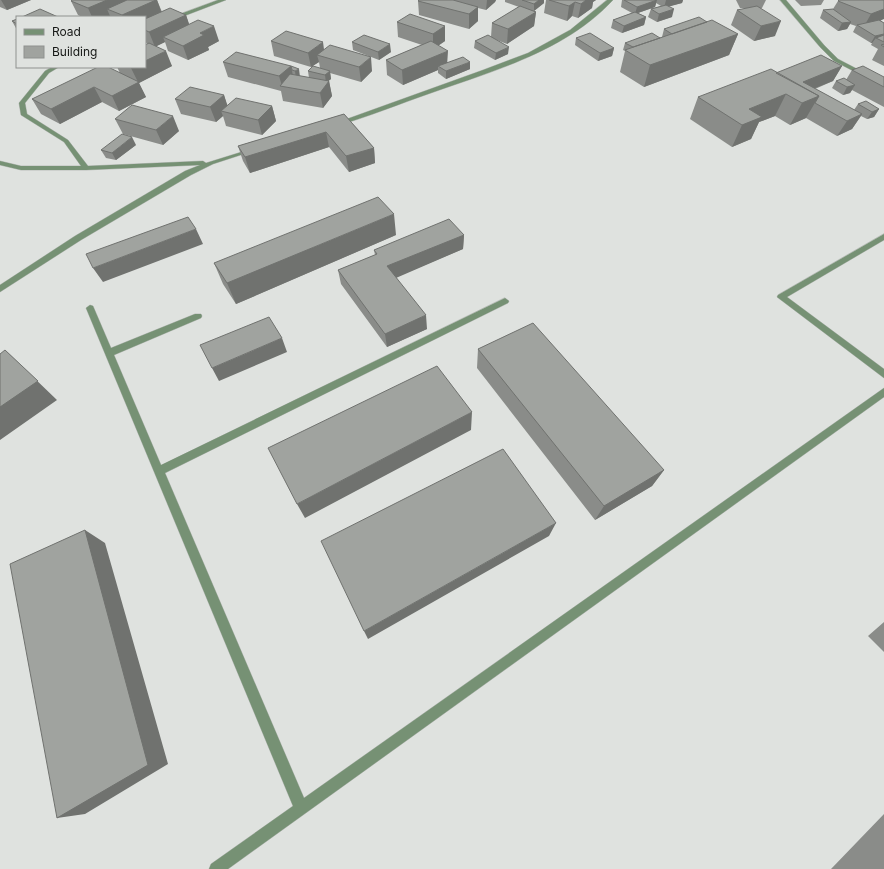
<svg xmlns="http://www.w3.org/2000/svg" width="884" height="869" font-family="Inter,sans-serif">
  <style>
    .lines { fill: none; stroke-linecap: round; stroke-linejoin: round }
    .minor-casing { stroke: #bbbebb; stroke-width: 1 }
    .minor { fill: #769174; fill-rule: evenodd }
    .wall { fill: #8a8c89 }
    .shaded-wall { fill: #70726f }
    .building { fill: #a0a39f; stroke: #70726f }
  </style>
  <rect width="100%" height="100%" fill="#dfe2df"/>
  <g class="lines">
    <defs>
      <path id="minor" d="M218 0H226L145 31V27Z
        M607 0H613C566 51 493 71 431 93 399 104 368 117 336 126L333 124 483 70 528 53 570 30Z
        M780 0H786L824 45 838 59 884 83V87L834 61 820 47Z
        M52 67H59L49 73 25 103 27 114 68 140 88 166 203 161 206 163 251 149 256 150 213 164 191 175 81 240 0 292V285L75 236 185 171 200 165 86 170H21L0 165V161L21 166H81L64 142 21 115 19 103 45 71Z
        M884 234V240L787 297 884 369V378L777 297 778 295Z
        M505 298 509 301 508 303 165 473 304 798 884 388V397L228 869H209L211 864 293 806 86 308 90 305 93 306 111 348 195 314H201L202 316 201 318 114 355 161 465Z"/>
    </defs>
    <use href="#minor" class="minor-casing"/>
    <use href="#minor" class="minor"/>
  </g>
  <path class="wall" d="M0 0H31L7 10 0 7Z
    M157 0 162 12 186 15 189 24 219 41 208 47 209 50 188 60 168 51 165 42 156 46 172 66 139 83 146 97 119 111 102 102 60 124 41 114 32 99 120 73 117 67H145L148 44 145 42V17H111L110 16 108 17H82L78 15 71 1Z
    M419 0H496L495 2 486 10 478 8V21L469 29 419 15 418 1Z
    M505 0H544V3L534 11 536 12 534 26 507 44 494 39 508 54 495 60 474 48 475 41 491 37 492 23 519 7 505 2Z
    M546 0H596L593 2 592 8 578 18 572 16 567 21 544 13Z
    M622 0H683L682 3 669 6 672 17 657 22 648 17 651 9 661 6 656 3 655 7 638 13 646 17 644 25 622 33 611 28 613 20 632 13 621 7Z
    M736 0H766L762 8H761L775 36 754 41 731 25 737 10 747 8H740Z
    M795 0H824L821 5 801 6Z
    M884 0 881 21 884 23V66L872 60 878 49 871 45 872 43H871L853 32 856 26 850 24 847 29 838 31 820 18 823 10 833 9 838 1Z
    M17 19V30L12 21Z
    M397 22 445 26V41L438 46 447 62 470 69 446 79 438 73V70L403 85 387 75 386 60 422 45 398 37Z
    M707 22 738 34 729 55 644 87 620 72 625 51 623 50 625 43 659 38 662 37 664 29Z
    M576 38 614 48 612 56 598 61 575 45Z
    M271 41 324 50 372 71 361 82 330 73 331 79 328 81H329L332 96 323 108 283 101 281 91 228 77 223 62 291 66 300 76 309 78 308 71 320 68 319 62 311 67 274 56Z
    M352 42 391 52 379 60 353 50Z
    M842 66 833 81 815 89 854 110 858 104 879 109 874 117 867 119 861 116 852 129 837 136 806 118 790 125 775 116 759 122 751 139 732 147 690 119 698 97Z
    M852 70 884 77V107L852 90 850 93 843 95 832 88 836 81 846 80Z
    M224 95 227 106H272L276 121 262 135 226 126 223 116 216 122 181 114 175 99Z
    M344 114 374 148 375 163 349 172 329 147 250 173 243 161 238 146Z
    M115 119 179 131 163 145 123 134Z
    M136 145 116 160 106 158 101 150Z
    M396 235 236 304 223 284 214 263Z
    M464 235 463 249 396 277 427 329 387 347 341 284 338 270 375 255 374 250Z
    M478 349 664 470 652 486 595 520 477 368Z
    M884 622V652L868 636Z
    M884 814V869H831Z"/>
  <path class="shaded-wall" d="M1 0H31L7 10Z
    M107 0H131L107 9 110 16 108 17H92L88 8Z
    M156 0H157L162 14 145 22V17H123L122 15Z
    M487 0H496L495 2 486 10Z
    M539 0H544V3L534 11V4Z
    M586 0H596L593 2 592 8 578 18 581 4Z
    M657 0 655 7 635 14 637 7Z
    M666 0H683L682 3 664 8Z
    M575 2 572 16 567 21 569 6Z
    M478 7V21L469 29V14Z
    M674 9 672 17 657 22 659 14Z
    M884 9V19L864 28H863L871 14Z
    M536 12 534 26 507 44 508 29Z
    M186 15 191 30 163 37 165 42 155 47 149 32Z
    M646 17 644 25 622 33 624 26Z
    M781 21 775 36 754 41 761 26Z
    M851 22 847 29 838 31 842 23Z
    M214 26 219 41 208 47 209 50 188 60 183 46 200 33Z
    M445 26V41L433 49V34Z
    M738 34 729 55 644 87 650 65Z
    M884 34V40L876 38 872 43H871L875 36Z
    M323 42 325 57 317 55 319 62 311 67 308 53Z
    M390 44 391 52 379 60 378 52Z
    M509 47 508 54 495 60 496 53Z
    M614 48 612 56 598 61 600 53Z
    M166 51 172 66 139 83 146 97 119 111 112 96 138 82 131 68 134 67H145V61Z
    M448 51 447 66H438V70L403 85 402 70Z
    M371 57 372 71 361 82 359 67Z
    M470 62V69L446 79V71Z
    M291 66 294 81 282 86 279 76Z
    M842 66 833 81 800 94 803 82Z
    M299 69 300 77 296 79 295 71Z
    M330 71 331 79 326 83 325 75Z
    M329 81 332 96 323 108 320 93Z
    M855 85 850 93 843 95 847 87Z
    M94 87 102 102 60 124 51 109Z
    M786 94 775 116 759 122 751 139 732 147 742 125 749 109Z
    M224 95 229 110 221 111 223 116 216 122 210 107Z
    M819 96 806 118 790 125 802 103Z
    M272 106 276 121 262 135 258 120Z
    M879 109 874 117 867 119 872 112Z
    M862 114 852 129 837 136 847 121Z
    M173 116 179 131 163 145 156 130Z
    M326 132 329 147 250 173 245 157Z
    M132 137 136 145 116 160 112 153Z
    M374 148 375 163 349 172 346 156Z
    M394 214 396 235 236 304 227 283Z
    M196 229 203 244 103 282 93 268Z
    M464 235 463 249 389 281 387 266Z
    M426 315 427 329 387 347 385 334Z
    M282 338 287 352 219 381 212 368Z
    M5 350 57 400 0 440V407Z
    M472 412 471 430 305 518 297 504Z
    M664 470 652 486 595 520 604 506Z
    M556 523 549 536 368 639 364 631Z
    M85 530 105 543 168 764 85 814 57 818Z"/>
  <path class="building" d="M72 0H107L88 8 71 1Z
    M127 0H156L122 15 107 9Z
    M419 0H453L478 7 469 14 418 1Z
    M522 0H539L534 4Z
    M549 0H586L581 4 575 2 569 6Z
    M624 0H657L637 7Z
    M839 0H884V9L871 14 838 1Z
    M666 5 674 9 659 14 651 9Z
    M520 6 536 12 508 29 492 23Z
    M757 6 781 21 761 26 737 10Z
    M170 8 186 15 149 32 145 30V19Z
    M40 9 58 17H22Z
    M833 9 851 22 842 23 823 10Z
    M635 12 646 17 624 26 613 20Z
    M410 14 445 26 433 34 397 22Z
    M699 17 707 22 672 34 664 29Z
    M17 19V24L12 21Z
    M198 20 214 26 200 33 204 35 183 46 163 37Z
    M712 20 738 34 650 65 625 50Z
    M879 20 884 23V34L875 36 857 25Z
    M286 31 323 42 308 53 271 41Z
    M590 33 614 48 600 53 576 38Z
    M652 33 660 38 633 47 625 43Z
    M364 35 390 44 378 52 352 42Z
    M488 35 509 47 496 53 475 41Z
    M884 35V42L876 38Z
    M431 41 448 51 402 70 386 60Z
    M149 43 166 51 145 61V45Z
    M884 44V47L881 45Z
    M330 45 371 57 359 67 317 55Z
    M236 52 291 66 279 76 223 62Z
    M821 55 842 66 803 82 862 114 847 121 815 103 819 96 776 73Z
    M463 57 470 62 446 71 438 66Z
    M291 66 299 69 295 71 292 70Z
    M313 66 330 71 325 75 308 71Z
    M863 66 884 77V87L852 70Z
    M98 67H108L139 82 112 96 94 87 51 109 32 99Z
    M771 69 819 96 802 103 786 94 749 109 762 117 742 125 698 97Z
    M290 74 329 81 320 93 280 86Z
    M844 78 855 85 847 87 836 81Z
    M190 87 224 95 210 107 175 99Z
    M236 98 272 106 258 120 221 111Z
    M866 101 879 109 872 112 858 104Z
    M132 105 173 116 156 130 115 119Z
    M344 114 374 148 346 156 326 132 245 157 238 146Z
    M122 134 132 137 112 153 101 150Z
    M378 197 394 214 227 283 214 263Z
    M188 217 196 229 93 268 86 254Z
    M449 219 464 235 387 266 426 315 385 334 338 270 377 254 374 250Z
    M269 317 282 338 212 368 200 345Z
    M533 323 664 470 604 506 478 349Z
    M5 350 38 381 0 407V354Z
    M437 366 472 412 297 504 268 448Z
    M503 449 556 523 364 631 321 541Z
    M85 530 148 765 57 818 10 564Z"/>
  <rect x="16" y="16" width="130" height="52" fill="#dfe2df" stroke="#8f918f"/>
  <rect x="24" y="29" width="20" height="6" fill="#769174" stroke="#8f918f"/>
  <text x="52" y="36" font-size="12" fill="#161816">Road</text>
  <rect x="24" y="46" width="20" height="12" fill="#a0a39f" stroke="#8f918f"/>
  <text x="52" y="56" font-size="12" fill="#161816">Building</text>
</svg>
